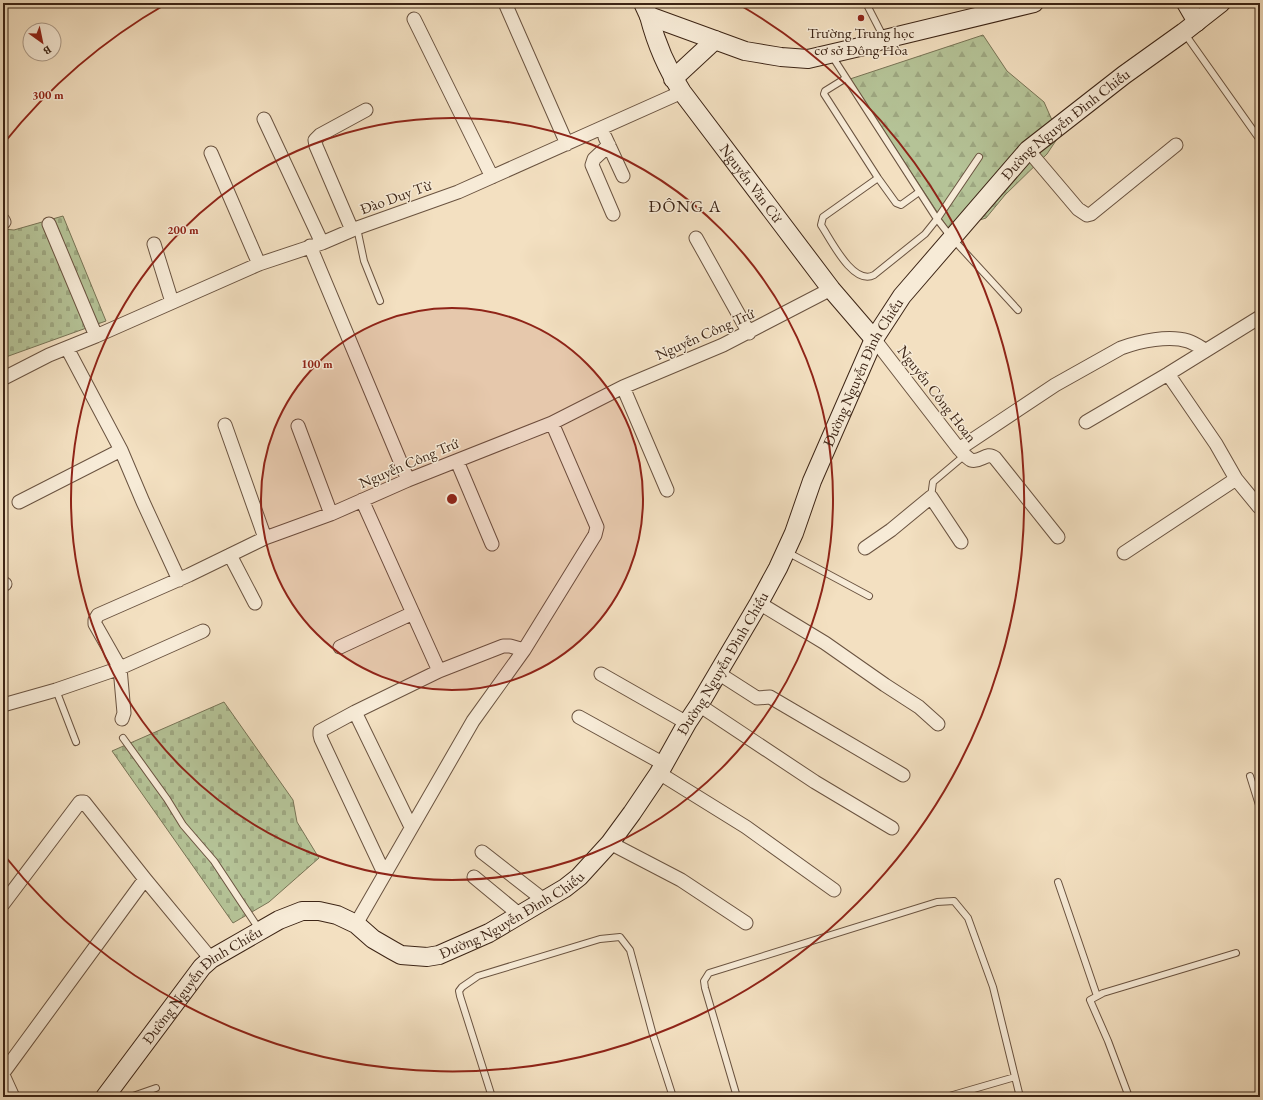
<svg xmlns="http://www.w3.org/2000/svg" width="1263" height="1100" font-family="'EB Garamond',serif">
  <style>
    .forest { fill: url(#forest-firs); stroke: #787456 }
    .cemetery { fill: url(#cemetery-stones); stroke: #787456 }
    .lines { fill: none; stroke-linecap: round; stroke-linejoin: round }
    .lane-casing { stroke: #6a5340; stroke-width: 8 }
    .street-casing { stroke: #6a5340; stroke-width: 15 }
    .secondary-casing { stroke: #3c2415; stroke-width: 20 }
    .lane { stroke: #f7ebd7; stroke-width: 6 }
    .street { stroke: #f7ebd7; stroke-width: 13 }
    .secondary { stroke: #f7ebd7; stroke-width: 18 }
    .ring { fill: none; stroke: #8f2418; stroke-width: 2 }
    .poi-dot { fill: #8f2418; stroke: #f7ebd7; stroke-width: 1.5 }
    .labels { text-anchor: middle; stroke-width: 3; stroke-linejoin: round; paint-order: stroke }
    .poi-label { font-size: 15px; fill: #3c2415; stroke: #f7ebd7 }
    .street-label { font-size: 15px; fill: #3c2415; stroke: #f7ebd7 }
    .quarter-label { font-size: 17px; letter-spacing: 1px; fill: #3c2415; stroke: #f7ebd7 }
    .centre { fill: #8f2418; stroke: #f7ebd7; stroke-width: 2 }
    .ring-label { font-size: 12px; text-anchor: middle; font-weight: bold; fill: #8f2418; stroke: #f7ebd7; stroke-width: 3; stroke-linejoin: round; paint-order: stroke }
  </style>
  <defs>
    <pattern id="forest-firs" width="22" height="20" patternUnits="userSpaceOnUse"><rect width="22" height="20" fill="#b5c397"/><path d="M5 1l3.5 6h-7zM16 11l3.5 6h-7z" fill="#9da781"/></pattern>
    <pattern id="cemetery-stones" width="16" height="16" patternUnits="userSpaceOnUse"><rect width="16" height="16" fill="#b5c397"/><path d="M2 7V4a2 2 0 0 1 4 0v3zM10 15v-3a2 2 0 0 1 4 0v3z" fill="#9da781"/></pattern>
  </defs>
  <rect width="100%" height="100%" fill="#f3e0c1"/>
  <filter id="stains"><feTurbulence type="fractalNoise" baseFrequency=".005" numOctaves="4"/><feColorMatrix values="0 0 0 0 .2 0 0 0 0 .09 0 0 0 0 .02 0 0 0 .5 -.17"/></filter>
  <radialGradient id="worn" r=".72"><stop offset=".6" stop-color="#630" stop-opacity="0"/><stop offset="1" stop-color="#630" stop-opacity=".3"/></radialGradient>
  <path class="forest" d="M983 35 1007 71 1044 102 1059 136 1047 154 1005 195 986 218 949 230 850 79Z"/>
  <path class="cemetery" d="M63 216 106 321 3 358V229L14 230Z
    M224 702 293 800 297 822 319 858 269 902 233 923 112 751Z"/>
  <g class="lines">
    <defs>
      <path id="lane" d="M866 3 884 38
        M1185 34 1260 140
        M832 56 937 219 951 237 1018 310
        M846 78 825 91 824 94 878 178 896 203 901 205 919 192
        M878 178 823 217 821 225C831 240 853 286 874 275L925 234 937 219 979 157
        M357 228 364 261 380 301
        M931 497 933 482 965 455
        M787 552 869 596
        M56 690 76 742
        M123 738 167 799 183 825 214 861 259 929
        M1250 776 1260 808
        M1058 882 1097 996
        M122 1097 133 1096 156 1088
        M492 1097 460 996 459 991 462 987 478 976 600 939 620 937 630 950 653 1035 673 1097
        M737 1097 705 988 704 981 709 973 937 902 954 901 968 918 993 987 1020 1097
        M946 1097 1015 1077
        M1129 1097 1108 1041 1090 1000 1103 993 1236 953"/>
      <path id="street" d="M505 3 567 144
        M414 19 492 177
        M264 119 322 243
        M605 137 623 176
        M609 145 594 159 592 165 613 214
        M1028 150 1078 209 1087 215 1091 214 1176 145
        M211 153 259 264
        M3 220 4 222
        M49 224 96 336
        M352 230 316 146 315 140 320 135 366 110
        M696 238 749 333
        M154 244 172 302
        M310 246 408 480
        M874 339 959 449C962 452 967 458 971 460 981 463 986 451 995 458L1058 537
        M67 348 121 450 143 502 179 580
        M4 378 49 355 96 336 259 264 322 243 357 228 458 192 682 92
        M623 387 667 490
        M1086 422 1168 374 1260 317
        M225 425 265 538
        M298 426 331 514
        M959 449 1055 385 1121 348C1140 341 1169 335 1188 341 1194 343 1200 347 1205 350
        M457 461 492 544
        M1236 479 1259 507
        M362 500 439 671
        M19 502 121 450
        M865 548 891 530 931 497 961 542
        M1124 553 1236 479 1216 444 1168 374
        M230 555 255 603
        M3 584H5
        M759 603 825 643 885 685 919 707 938 724
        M340 647 413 613
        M718 673 757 698 770 697 903 775
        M601 674 687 723
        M3 705 56 690 120 668 203 631
        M699 705 815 782 892 828
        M355 712 411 827
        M579 717 664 764
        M122 719 124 713 120 668 95 624V620L98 615 189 575 265 538 331 514 408 480 552 423 623 387 723 345 831 289
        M659 773 746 827 834 890
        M610 843 681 880 746 923
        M482 852 545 901
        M384 873 321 739 320 735V731L355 712 439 671 503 646H510L524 650
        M474 877 520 915
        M3 904 80 802H84L145 879 211 959
        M356 924 473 721 524 650 595 535 597 527 552 423
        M3 1073 145 879
        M3 1075 13 1097"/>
      <g id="secondary">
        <path d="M643 3 649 16 745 51 781 57 808 59 864 46 885 39 1034 3"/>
        <path d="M1186 3 1197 22"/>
        <path id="s1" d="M649 16C656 43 667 69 682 92L831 289 874 339"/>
        <path d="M673 79 715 40"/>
        <path id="s2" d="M105 1097 202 967 211 959 279 920 302 911H319L337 915 356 924 373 939 392 950 401 955 427 957 439 955 489 933 565 888 579 877 610 843 632 813 659 773 687 723 699 705 759 603 778 568 794 533 812 481 874 339 902 296 1028 150 1124 75 1184 32 1221 3"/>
      </g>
    </defs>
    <use href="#lane" class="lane-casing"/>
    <use href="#street" class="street-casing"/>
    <use href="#secondary" class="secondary-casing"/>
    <use href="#lane" class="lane"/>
    <use href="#street" class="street"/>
    <use href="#secondary" class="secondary"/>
  </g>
  <circle cx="452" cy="499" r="191" fill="#8f2418" fill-opacity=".12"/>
  <g class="ring">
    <circle cx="452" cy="499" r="191"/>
    <circle cx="452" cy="499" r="381"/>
    <path d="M4 143A572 572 0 0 1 166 4M738 4A572 572 0 1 1 4 855"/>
  </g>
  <circle class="poi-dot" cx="861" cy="18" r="4"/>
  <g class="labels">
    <g class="poi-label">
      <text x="861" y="38">Trường Trung học<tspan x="861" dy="17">cơ sở Đông Hòa</tspan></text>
    </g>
    <g class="street-label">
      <text dy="5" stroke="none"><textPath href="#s2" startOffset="1494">Đường Nguyễn Đình Chiểu</textPath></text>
      <text dy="5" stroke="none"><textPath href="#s1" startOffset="198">Nguyễn Văn Cừ</textPath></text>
      <text transform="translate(396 197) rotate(-20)" y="5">Đào Duy Từ</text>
      <text transform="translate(705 334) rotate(-24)" y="5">Nguyễn Công Trứ</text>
      <text dy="5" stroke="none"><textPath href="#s2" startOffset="1170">Đường Nguyễn Đình Chiểu</textPath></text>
      <text transform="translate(937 394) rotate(52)" y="5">Nguyễn Công Hoan</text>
      <text transform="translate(409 463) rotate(-23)" y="5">Nguyễn Công Trứ</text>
      <text dy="5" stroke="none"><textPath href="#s2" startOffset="846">Đường Nguyễn Đình Chiểu</textPath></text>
      <text dy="5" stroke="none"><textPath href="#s2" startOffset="510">Đường Nguyễn Đình Chiểu</textPath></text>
      <text dy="5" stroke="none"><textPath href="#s2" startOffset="150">Đường Nguyễn Đình Chiểu</textPath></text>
    </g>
    <g class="quarter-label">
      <text x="685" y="212">ĐÔNG A</text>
    </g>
  </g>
  <circle cx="452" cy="499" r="6" class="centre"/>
  <g class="ring-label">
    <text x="48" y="99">300 m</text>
    <text x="183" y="234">200 m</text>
    <text x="317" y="368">100 m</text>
  </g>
  <rect width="1263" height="1100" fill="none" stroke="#f3e0c1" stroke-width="16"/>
  <rect x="4" y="4" width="1255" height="1092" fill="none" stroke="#3c2415" stroke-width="2"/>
  <rect x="8" y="8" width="1247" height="1084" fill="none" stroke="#3c2415"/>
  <g transform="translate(42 42) rotate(147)"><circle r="19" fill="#f7ebd7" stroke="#ac9b89"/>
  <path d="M0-3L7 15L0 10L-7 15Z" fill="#8f2418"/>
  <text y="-6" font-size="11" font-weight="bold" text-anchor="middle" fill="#3c2415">B</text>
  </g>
  <rect width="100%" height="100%" filter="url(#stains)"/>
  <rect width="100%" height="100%" fill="url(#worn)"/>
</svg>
